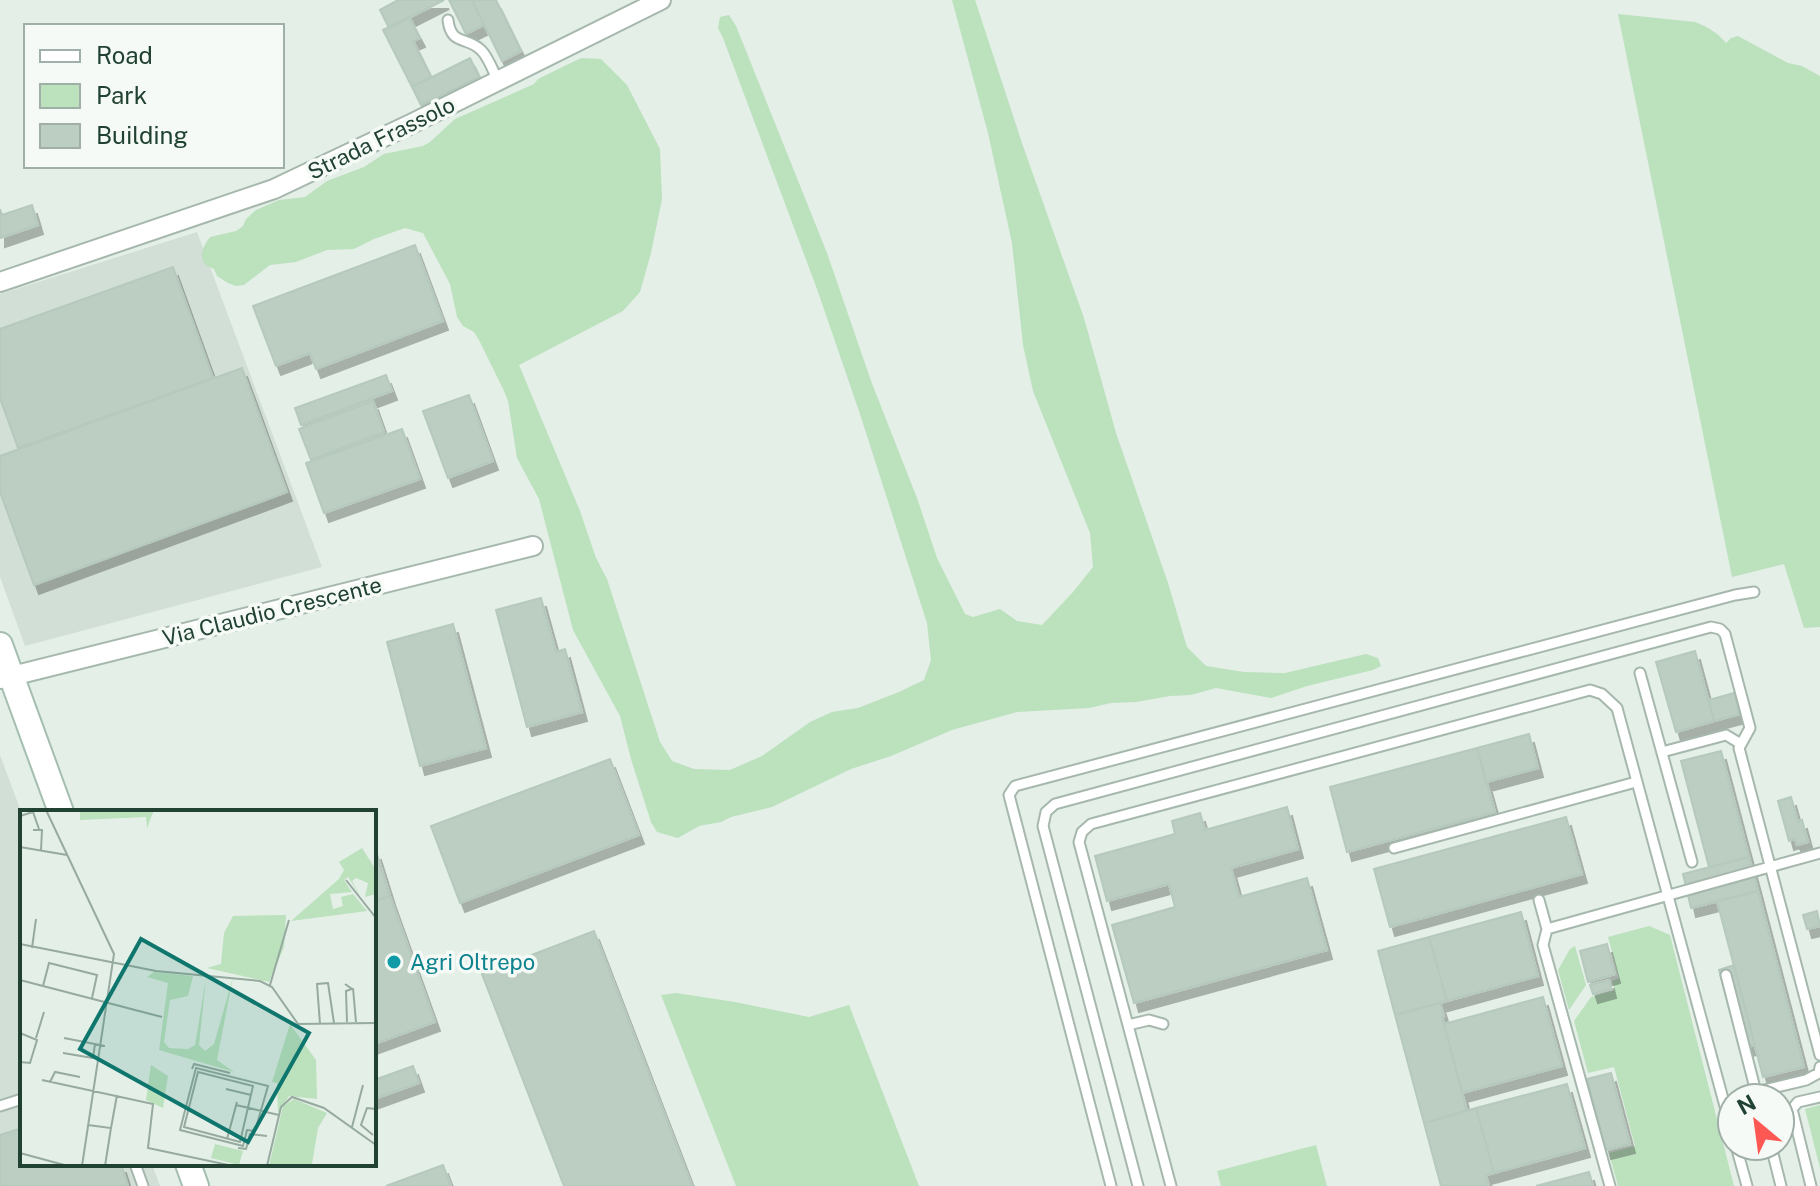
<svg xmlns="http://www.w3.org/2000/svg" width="1820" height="1186" font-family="'Public Sans',sans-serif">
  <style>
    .built { fill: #d2dfd6 }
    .green { fill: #bbe1bd }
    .building { fill: #bccdc2; stroke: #b5c9bd; stroke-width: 2; filter: url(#shadow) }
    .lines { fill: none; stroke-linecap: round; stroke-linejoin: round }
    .lane-casing { stroke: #a6b8ad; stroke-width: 13 }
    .street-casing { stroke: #a6b8ad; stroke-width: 22 }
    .secondary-casing { stroke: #a4beb0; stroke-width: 28 }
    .lane { stroke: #fff; stroke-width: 9 }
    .street { stroke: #fff; stroke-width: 18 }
    .secondary { stroke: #fff; stroke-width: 24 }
    .culture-dot { fill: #0f9aa8; stroke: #f5faf6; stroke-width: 3 }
    .labels { text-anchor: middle; stroke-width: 7; stroke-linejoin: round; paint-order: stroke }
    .street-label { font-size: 22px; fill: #214232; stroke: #f5faf6 }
    .culture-label { font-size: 22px; fill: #0d838f; stroke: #f5faf6; text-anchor: start }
    .inset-road { fill: none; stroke: #96aa9f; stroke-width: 2 }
    .view { fill: #0f766e; fill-opacity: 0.15; stroke: #0f766e; stroke-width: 4 }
    .inset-edge { fill: none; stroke: #214232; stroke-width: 4 }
  </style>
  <defs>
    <filter id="shadow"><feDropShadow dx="5" dy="9" stdDeviation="0" flood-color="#0004"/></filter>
  </defs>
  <rect width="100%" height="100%" fill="#e4efe7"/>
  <path class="built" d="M197 232 322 567 25 646 0 577V294Z
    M0 755 22 814V1164H152L160 1186H0Z"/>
  <path class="green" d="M952 0H975L1023 146 1084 318 1116 433 1168 583 1187 647 1206 666 1244 672 1285 673 1366 654 1378 658 1381 666 1373 670 1307 686 1271 698 1216 688 1191 695 1170 696 1136 702 1111 703 1089 708 1017 712 952 730 891 756 851 769 772 807 731 817 721 822 699 826 678 838 657 832 651 822 631 759 620 716 573 630 539 499 517 458 508 401 504 391 479 340 474 332 463 326 457 317 450 284 423 233 405 228 374 239 354 249 327 250 296 262 270 265 244 285 236 286 228 283 217 276 214 269C196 262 201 249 210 237L236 231 243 226 246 219 256 210 279 200 305 197 327 181 364 167 384 154 423 146 430 142 455 119 534 84 538 79 581 58 601 59 627 85 660 149 662 199 651 253 640 292 623 311 519 365 580 511 596 558 607 579 660 742 672 761 694 769 730 770 762 756 810 722 832 712 858 708 899 692 924 680 931 660 927 623 860 414 817 289 723 38 718 28 720 17 729 15 736 26 827 253 871 381 917 498 937 558 965 614 973 617 1000 609 1017 621 1042 625 1073 592 1093 567 1090 533 1033 391 1023 345 1012 243 988 133Z
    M1618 14 1695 22C1708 27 1718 33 1726 43L1731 38 1738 36 1788 63 1802 66 1820 76V627L1804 628 1784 564 1732 577Z
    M1649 926 1670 935 1734 1186H1618L1609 1153 1635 1146 1614 1067 1588 1073 1574 1021 1591 997 1615 990 1612 981 1619 978 1608 937Z
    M1575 946 1586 985 1569 1010 1558 970 1570 949Z
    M676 993 735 1002 809 1017 849 1005 919 1186H736L661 995Z
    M1820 1105V1168L1805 1109Z
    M1316 1145 1327 1186H1221L1217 1171Z"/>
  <path class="building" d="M398 0H444L389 28 380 10Z
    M449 0H472L484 25 466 34Z
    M472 0H496L521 51 502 61Z
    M409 17 420 38 413 41 431 77 412 87 383 30Z
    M470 58 479 77 421 105 412 87Z
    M32 205 38 225 0 238V209L2 215Z
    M415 245 443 321 316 369 310 353 276 366 253 306Z
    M173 267 213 378 18 448 0 398V329Z
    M242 368 287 492 34 585 0 492V456Z
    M386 375 392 391 301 425 295 408Z
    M469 395 493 461 448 478 423 411Z
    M373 401 384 432 311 460 299 429Z
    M402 429 420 479 324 513 306 463Z
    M541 598 556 652 565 649 582 712 527 727 496 610Z
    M453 624 486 748 420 766 387 642Z
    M1695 651 1714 721 1676 732 1656 662Z
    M1734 693 1740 714 1714 721 1709 700Z
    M1529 734 1538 768 1486 782 1477 748Z
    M1477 748 1495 812 1347 852 1330 787Z
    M1721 751 1749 857 1709 867 1681 761Z
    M610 759 639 835 460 903 431 826Z
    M1791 797 1798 822 1802 820 1808 842 1797 845 1795 839 1789 841 1778 801Z
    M1287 807 1298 849 1231 868 1239 897 1307 878 1327 950 1134 1003 1112 925 1175 907 1169 884 1107 901 1095 856 1175 834 1172 821 1200 813 1205 830Z
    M1566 817 1582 874 1390 927 1374 869Z
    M376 851 390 896 374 902V852Z
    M1749 857 1758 891 1691 908 1683 874Z
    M1758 891 1804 1067 1763 1077 1717 901Z
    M390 896 435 1022 374 1044V902Z
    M1817 911 1820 926 1807 929 1803 915Z
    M1521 912 1538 976 1447 1001 1429 937Z
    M594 931 692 1186H564L482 974Z
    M1429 937 1447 1001 1395 1015 1378 951Z
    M1607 944 1615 974 1588 982 1580 951Z
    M1734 965 1755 1045 1740 1049 1719 970Z
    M1609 980 1611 989 1593 994 1590 985Z
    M1543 997 1562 1066 1462 1093 1444 1024Z
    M1440 1003 1444 1016 1442 1017 1444 1024 1467 1111 1424 1123 1395 1015Z
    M413 1066 419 1083 374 1099V1080Z
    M1611 1073 1630 1144 1606 1150 1587 1079Z
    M1567 1084 1585 1148 1494 1173 1476 1108Z
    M1476 1108 1494 1173 1486 1175 1489 1186H1441L1424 1123Z
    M22 1128V1164H121L128 1186H0V1135Z
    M443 1165 451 1186H386Z
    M1589 1172 1593 1186H1536Z"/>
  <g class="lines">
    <defs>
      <path id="lane" d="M448 20C451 46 467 36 481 50 489 58 493 71 498 81
        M1640 673 1692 862
        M1662 752 1726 735 1741 744
        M1394 848 1636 782
        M1539 900 1547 929 1543 945 1610 1186
        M1547 929 1820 853
        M1726 975 1756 1092
        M1128 1025 1149 1020 1163 1024
        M1758 1098 1756 1092 1806 1080 1819 1073 1820 1067
        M0 1106 22 1099
        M1736 1146 1747 1186
        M1771 1146 1781 1186
        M135 1164 143 1186
        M1111 1186 1009 795 1015 786 1735 595 1754 592
        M1138 1186 1043 826 1046 812 1055 804 1711 627 1720 629 1725 634 1750 728 1739 748 1820 1055
        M1171 1186 1079 842 1082 832 1091 824 1590 690 1602 694 1617 708 1732 1132
        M1811 1186 1792 1109 1798 1102 1820 1097"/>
      <path id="street" d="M0 282 274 189 411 124 661 0
        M0 679 533 546"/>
      <path id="secondary" d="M0 645 61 812
        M188 1164 196 1186"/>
    </defs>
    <use href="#lane" class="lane-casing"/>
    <use href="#street" class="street-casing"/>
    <use href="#secondary" class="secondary-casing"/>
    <use href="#lane" class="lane"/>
    <use href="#street" class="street"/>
    <use href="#secondary" class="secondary"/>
  </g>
  <circle class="culture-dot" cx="394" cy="962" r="8"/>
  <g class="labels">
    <g class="street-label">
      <text transform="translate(381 138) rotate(-26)" y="8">Strada Frassolo</text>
      <text transform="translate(272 611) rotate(-14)" y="8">Via Claudio Crescente</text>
    </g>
    <g class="culture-label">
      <text x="410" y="970">Agri Oltrepo</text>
    </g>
  </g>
  <g transform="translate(20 810)">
    <rect width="356" height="356" fill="#e4efe7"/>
    <path d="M60 0H134L127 18 126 7 60 10ZM342 38 356 60V84L345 87 348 73 336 68 332 71 341 87 328 67 324 70 332 82 310 84 313 99 323 96 321 87 333 84 347 101 271 111 319 69 324 60 319 52ZM266 105 264 137 249 172 187 158 201 154 204 123 213 106ZM134 162 173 166 168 186 150 190 144 232 149 238 168 239 175 235 186 169 179 235 185 241 194 234 213 167 197 250 214 262 139 240 148 173 127 167ZM270 214 296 250 297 289 269 286 258 303 257 273 252 272ZM131 255 148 266 143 298 126 290ZM274 289 307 303 298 318 292 354 249 356 263 296ZM195 334 223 341 219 355 191 348Z" fill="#bbe1bd"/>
    <path class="inset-road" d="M26 0 94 144 62 356M0 6 13 2 19 19M13 20H22L21 40M0 37 47 45M326 70 356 108M0 134 136 161 240 171 252 177 278 214 356 213M12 138 16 109M0 170 142 207M325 174 332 179 326 181 327 212M250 175 269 110M23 176 29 153 77 165 72 188M333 178 336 212M300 214 297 174 308 173 314 213M0 223 17 230 10 253 0 252M16 228 24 202M44 228 85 236M43 243 73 248 75 234M176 258 248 276 235 321 227 320 223 336 160 320ZM172 259 174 254 210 263M178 262 233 276 220 332 164 317ZM22 270 133 294 128 338 213 356M30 272 35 262 60 267M206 279 231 285M216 295 259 305M68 315 91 318 85 356M332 317 343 275M91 318 97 285M353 325 341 315 347 298 356 299M207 329 217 292M218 338 226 339 230 324 247 326M0 343 48 356M247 356 261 297 272 287 304 298 356 335"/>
    <path class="view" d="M121 129 289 223 228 332 60 239Z"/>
    <rect width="356" height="356" class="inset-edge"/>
  </g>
  <rect x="24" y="24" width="260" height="144" fill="#f5faf6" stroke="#a0b0a8" stroke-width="2"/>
  <rect x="40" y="50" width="40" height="12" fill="#ffffff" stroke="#a0b0a8" stroke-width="2"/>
  <text x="96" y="64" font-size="24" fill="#214232">Road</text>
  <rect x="40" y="84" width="40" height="24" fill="#bbe1bd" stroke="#a0b0a8" stroke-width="2"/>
  <text x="96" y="104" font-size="24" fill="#214232">Park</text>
  <rect x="40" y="124" width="40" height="24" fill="#bccdc2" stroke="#a0b0a8" stroke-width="2"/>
  <text x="96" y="144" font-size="24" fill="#214232">Building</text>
  <g transform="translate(1756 1122) rotate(331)"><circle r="38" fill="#f5faf6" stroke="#a0b0a8" stroke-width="2"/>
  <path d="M0-6L14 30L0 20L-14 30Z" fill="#fd5853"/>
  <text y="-12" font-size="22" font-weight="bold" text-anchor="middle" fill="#214232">N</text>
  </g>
</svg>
